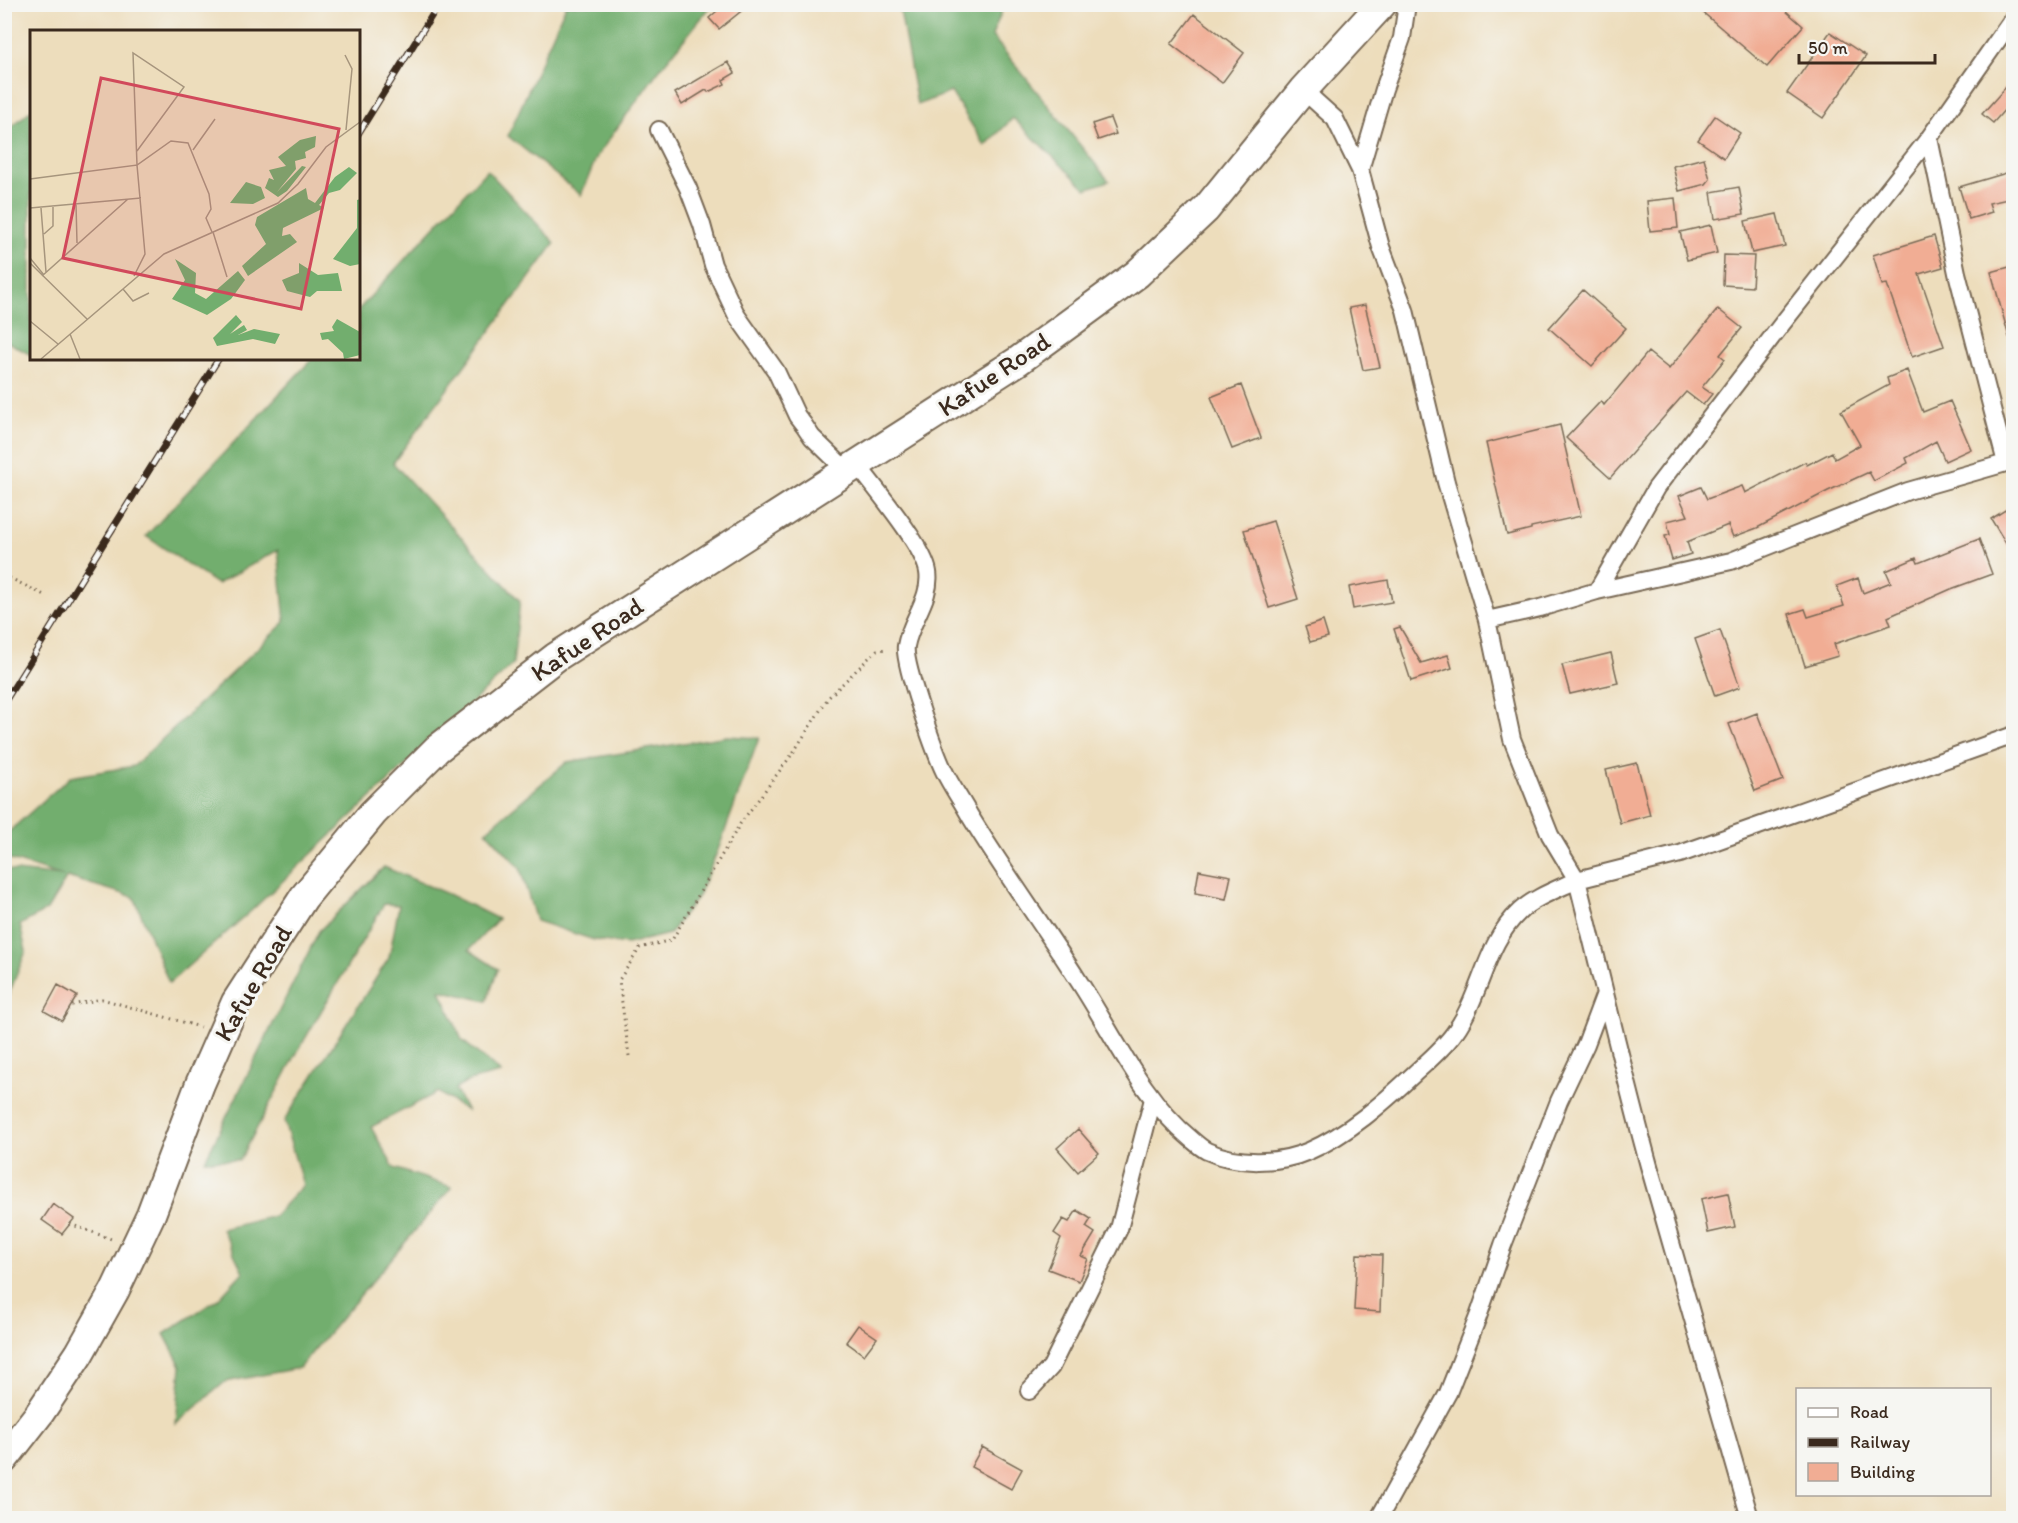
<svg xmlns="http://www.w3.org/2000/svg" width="2018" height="1523" font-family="Itim,sans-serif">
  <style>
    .forest { fill: #72ae6e; stroke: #566c46; stroke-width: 1.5 }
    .building { fill: #f1ad94 }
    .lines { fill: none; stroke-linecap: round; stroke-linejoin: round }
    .minor-casing { stroke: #796955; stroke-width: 20 }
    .trunk-casing { stroke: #796955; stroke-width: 32 }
    .path { stroke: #796955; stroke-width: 3; stroke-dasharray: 1.5 4.5; stroke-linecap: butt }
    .minor { stroke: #fff; stroke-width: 16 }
    .trunk { stroke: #fff; stroke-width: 28 }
    .rail-casing { stroke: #3b2a1e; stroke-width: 7 }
    .rail { stroke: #f6f6f2; stroke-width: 4.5; stroke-dasharray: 14; stroke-linecap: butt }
    .labels { text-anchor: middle; stroke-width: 6; stroke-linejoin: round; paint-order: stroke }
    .street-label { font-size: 26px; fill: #3b2a1e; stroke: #f6f6f2 }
    .inset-road { fill: none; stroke: #a6957d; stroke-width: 1.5 }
    .view { fill: #d1495b; fill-opacity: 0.15; stroke: #d1495b; stroke-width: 3 }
    .inset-edge { fill: none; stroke: #3b2a1e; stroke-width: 3 }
  </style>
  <rect width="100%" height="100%" fill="#f6f6f2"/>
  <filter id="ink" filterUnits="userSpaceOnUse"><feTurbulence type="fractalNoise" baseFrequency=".0167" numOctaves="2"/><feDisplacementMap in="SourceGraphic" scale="12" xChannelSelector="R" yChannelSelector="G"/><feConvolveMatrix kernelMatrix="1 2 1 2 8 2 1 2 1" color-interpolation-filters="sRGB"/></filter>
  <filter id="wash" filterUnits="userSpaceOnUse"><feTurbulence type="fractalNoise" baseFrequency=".008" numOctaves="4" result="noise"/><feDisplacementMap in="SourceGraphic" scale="24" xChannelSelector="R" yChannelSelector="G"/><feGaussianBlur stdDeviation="1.35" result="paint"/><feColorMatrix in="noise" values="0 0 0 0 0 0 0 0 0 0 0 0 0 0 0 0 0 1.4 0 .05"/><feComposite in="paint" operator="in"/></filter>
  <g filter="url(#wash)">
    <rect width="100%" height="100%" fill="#edddbc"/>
    <path class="forest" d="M566 5H712L656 74 597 156 581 195 508 136Z
      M899 5H1004L992 36 1109 181 1086 189 1013 118 985 146 951 92 917 105Z
      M31 110V355L4 340 5 129 8 130Z
      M487 170 555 243 393 463 520 601 513 664 251 911 169 983 134 897 67 877 47 910 20 925 26 951 5 1004 4 908 7 870 63 876 5 858V835L70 777 134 766 285 622 278 550 217 584 146 536 312 359 358 358 359 309Z
      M727 736 759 738 718 850 698 896 669 934 627 944 594 940 536 921 520 868 486 831 567 762Z
      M384 867 450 895 498 919 469 950 498 969 487 1001 440 990 462 1040 501 1073 469 1081 455 1089 467 1111 438 1092 371 1127 394 1168 452 1187 299 1368 225 1382 176 1424 181 1366 164 1334 218 1299 243 1272 222 1229 274 1216 303 1185 284 1121 389 958 399 905 384 904 299 1049 240 1160H205L319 931Z"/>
    <g id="blocks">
      <path class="building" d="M725 4H750L719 29 709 18Z
        M1693 4H1778L1803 26 1767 67Z
        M1194 14 1244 53 1222 83 1171 44Z
        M1830 32 1866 56 1823 118 1787 93Z
        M728 62 735 73 723 80 725 84 708 92 706 90 682 105 675 93Z
        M2006 87 2013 94V100L1993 123 1982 114Z
        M1715 116 1740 133 1724 158 1698 140Z
        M1110 118 1116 134 1098 140 1092 124Z
        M1704 158 1710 179 1706 184 1679 191 1673 166Z
        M2013 171V198L1989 203 1992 212 1969 219 1959 187Z
        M1739 187 1744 214 1715 219 1711 192Z
        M1675 198 1678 228 1650 231 1647 201Z
        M1777 214 1785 246 1752 253 1745 221Z
        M1711 225 1717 253 1687 260 1680 232Z
        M1934 236 1943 267 1919 274 1944 346 1912 357 1887 284 1882 285 1873 255Z
        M1724 255 1754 256 1752 287 1723 285Z
        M2013 266V336L2009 337 1991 272Z
        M1583 290 1626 328 1592 366 1549 328Z
        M1365 305 1380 367 1363 370 1349 308Z
        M1718 309 1742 328 1720 355 1725 359 1702 387 1712 394 1703 405 1686 392 1610 478 1566 438 1601 401 1604 405 1648 352 1669 369Z
        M1907 370 1923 412 1950 401 1971 449 1945 461 1936 441 1906 458 1908 463 1874 481 1869 472 1828 491 1757 528 1733 537 1728 525 1687 542 1691 554 1672 560 1665 536 1670 535 1667 521 1688 516 1679 496 1701 487 1707 499 1742 486 1745 493 1805 462 1807 465 1832 452 1835 459 1860 445 1841 411 1889 385 1887 378Z
        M1241 385 1261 438 1232 449 1211 397Z
        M1560 425 1581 516 1531 527V529L1507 535 1486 443Z
        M2013 505V555L1991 519Z
        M1273 521 1298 599 1269 608 1244 530Z
        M1979 539 1992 574 1951 589 1888 617 1891 625 1834 644 1838 656 1805 666 1789 614 1805 609 1808 617 1844 606 1837 586 1858 578 1863 593 1891 582 1886 571 1916 558 1918 563Z
        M1388 580 1392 602 1353 609 1349 587Z
        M1323 621 1328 637 1310 642 1305 627Z
        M1400 627 1421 663 1448 655 1452 668 1411 681 1394 629Z
        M1720 630 1740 687 1715 696 1695 639Z
        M1611 653 1618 683 1570 694 1562 665Z
        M1757 713 1783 780 1755 791 1729 724Z
        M1637 763 1650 815 1620 823 1606 770Z
        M1199 870 1231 876 1226 899 1195 893Z
        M58 985 77 996 62 1021 44 1011Z
        M1078 1129 1099 1153 1078 1172 1057 1148Z
        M1728 1193 1735 1227 1708 1233 1701 1199Z
        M53 1204 74 1219 62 1234 42 1220Z
        M1077 1210 1091 1219 1086 1227 1095 1233 1081 1256 1088 1259 1079 1281 1048 1269 1061 1238 1054 1233 1063 1219 1069 1222Z
        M1357 1254 1382 1255 1380 1312 1354 1310Z
        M858 1325 877 1338 864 1355 846 1342Z
        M982 1447 1022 1469 1011 1489 971 1467Z"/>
    </g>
  </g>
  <g filter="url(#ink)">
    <use href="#blocks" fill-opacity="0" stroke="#796955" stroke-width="1.5"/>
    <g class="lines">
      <defs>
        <path id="minor" d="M1407 4 1402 38 1384 89 1360 170 1381 247 1405 310 1446 482 1487 620 1512 739 1550 835 1577 880 1680 854 2014 735
          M1303 90 1335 119 1360 170
          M659 130 688 188 702 225 713 265 737 316 776 371 797 416 804 425 812 437 846 470
          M1929 138 1957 273 2006 463
          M856 463C874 487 924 546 928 572 932 598 910 621 906 646 903 663 935 752 944 771 951 786 962 801 970 816 1004 872 1043 925 1078 980 1113 1033 1142 1099 1191 1139 1196 1143 1201 1148 1207 1151 1237 1165 1279 1164 1309 1151 1348 1134 1383 1103 1414 1074 1428 1061 1444 1048 1455 1032 1482 994 1485 943 1520 911 1535 897 1558 889 1577 880 1601 975 1623 1071 1649 1166 1682 1283 1717 1401 1750 1518
          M1597 591 1656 488 1782 324 1929 138 2014 17
          M1487 620 1540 608 1597 591 1731 561 1908 491 2006 463 2014 459
          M1029 1391 1051 1367 1119 1229 1153 1099
          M1379 1518 1448 1393 1478 1317 1503 1245 1559 1101 1586 1044 1604 996"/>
        <path id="trunk" d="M4 1459 39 1414 79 1354 115 1290 151 1214 200 1084 236 1002 304 897 373 813 437 749 556 657 1018 361 1137 274 1206 209 1303 90 1382 4"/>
      </defs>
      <use href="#minor" class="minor-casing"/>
      <use href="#trunk" class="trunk-casing"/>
      <path class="path" d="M4 575 46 596
        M72 1005 102 999 200 1027
        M629 1056 619 980 640 948 672 940 740 824 793 753 828 698 877 650 888 649
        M70 1224 114 1240"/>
      <use href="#minor" class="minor"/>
      <use href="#trunk" class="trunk"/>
      <defs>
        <path id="rail" d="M358 134 439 4
          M4 703 219 358"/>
      </defs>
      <use href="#rail" class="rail-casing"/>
      <use href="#rail" class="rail"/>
    </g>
  </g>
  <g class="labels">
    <g class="street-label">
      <text transform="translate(994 374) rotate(-34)" y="9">Kafue Road</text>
      <text transform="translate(587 639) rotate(-34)" y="9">Kafue Road</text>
      <text transform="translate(253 983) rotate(-60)" y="9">Kafue Road</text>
    </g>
  </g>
  <g transform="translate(30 30)">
    <rect width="330" height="330" fill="#edddbc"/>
    <path d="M286 106 285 117 275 122 276 128 265 131 266 139 247 162 272 136 276 137 257 161 248 167 235 158 239 148 244 150 239 140 256 136 248 127 270 110ZM319 137 327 143 310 160 299 163 289 175 294 178 253 198 252 206 260 204 267 212 218 246 212 236 236 214 225 195 227 187 276 158 278 169 285 173 305 147ZM216 152 231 157 235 168 223 174 200 173ZM330 169V234L320 236 303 229 327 198V170ZM145 229 166 243 165 263 176 269 208 241 215 250 201 269 177 285 142 269 155 250ZM269 233 288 245 308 243 312 261H287L280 267 257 261 252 250 269 243ZM206 285 212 292 200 304 214 295 217 300 208 305 224 299 250 304 245 314 223 309 187 316 183 308ZM307 289 330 302V325L314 329 313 323 298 309 292 310 290 303 304 301 302 297Z" fill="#72ae6e"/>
    <path class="inset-road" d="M315 25 322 39 316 100M163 120 185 89M107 121 154 57 103 23 107 135 141 111 158 113 179 164 181 179 176 188 182 202M0 149 107 135 115 224 104 246M46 174 47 213M0 178 111 168M11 178 16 242M183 202 197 247M14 204 23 196V177M0 228 14 245M0 233 57 289M12 246 98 169M93 259 103 271 119 263M0 291 28 314M40 304 50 329M11 329 134 224 248 173 268 154 296 117 330 92"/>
    <path class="view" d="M71 48 309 99 271 279 33 228Z"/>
    <rect width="330" height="330" class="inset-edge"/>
  </g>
  <rect width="2018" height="1523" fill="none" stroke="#f6f6f2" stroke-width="24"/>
  <rect x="1796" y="1388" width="195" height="108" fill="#f6f6f2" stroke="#aba49d" stroke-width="1.5"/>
  <rect x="1808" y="1408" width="30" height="9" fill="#ffffff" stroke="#aba49d" stroke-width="1.5"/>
  <text x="1850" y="1418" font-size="18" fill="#3b2a1e">Road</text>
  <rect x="1808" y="1438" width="30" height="9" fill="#3b2a1e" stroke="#aba49d" stroke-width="1.5"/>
  <text x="1850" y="1448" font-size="18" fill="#3b2a1e">Railway</text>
  <rect x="1808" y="1463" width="30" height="18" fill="#f1ad94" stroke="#aba49d" stroke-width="1.5"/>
  <text x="1850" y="1478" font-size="18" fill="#3b2a1e">Building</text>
  <path d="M1799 54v9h136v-9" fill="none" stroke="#3b2a1e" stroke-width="3"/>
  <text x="1808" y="54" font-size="18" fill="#3b2a1e" stroke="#f6f6f2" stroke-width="4.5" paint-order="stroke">50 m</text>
</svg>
